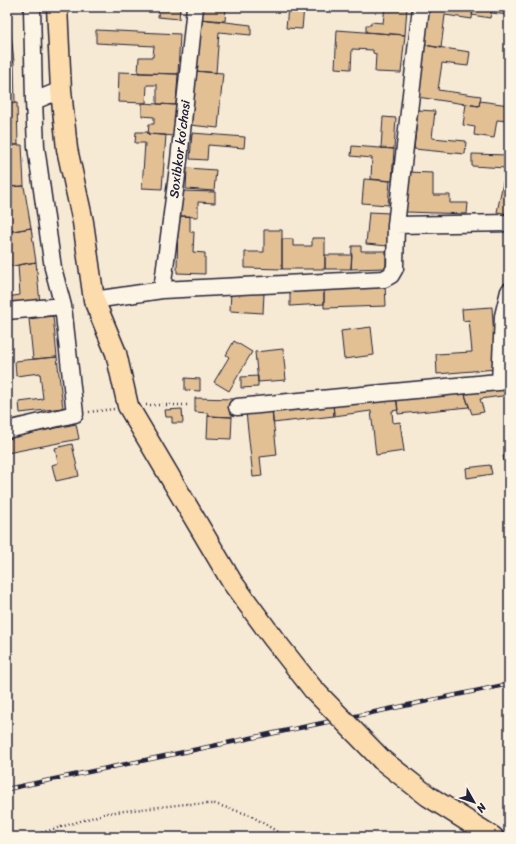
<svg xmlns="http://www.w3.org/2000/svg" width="516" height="844" font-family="Sriracha,sans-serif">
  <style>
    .building { fill: #e2c094; stroke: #22223b }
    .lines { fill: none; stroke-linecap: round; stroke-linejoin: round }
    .minor-casing { stroke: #22223b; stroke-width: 19 }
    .major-casing { stroke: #22223b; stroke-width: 23 }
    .path { stroke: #22223b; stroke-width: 2.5; stroke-dasharray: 1 3; stroke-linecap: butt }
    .minor { stroke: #fcf5e5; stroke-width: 16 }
    .major { stroke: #fcdcac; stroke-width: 20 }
    .rail-casing { stroke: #22223b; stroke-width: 4.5 }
    .rail { stroke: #fcf5e5; stroke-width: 3; stroke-dasharray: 9; stroke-linecap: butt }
    .major-bridge-casing { stroke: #22223b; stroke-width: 23; stroke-linecap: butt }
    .major-bridge { stroke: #fcdcac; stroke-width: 20 }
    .labels { text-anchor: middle; stroke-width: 3; stroke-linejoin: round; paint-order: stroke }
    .street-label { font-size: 13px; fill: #22223b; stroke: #fcf5e5 }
  </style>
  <rect width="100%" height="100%" fill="#f7ead5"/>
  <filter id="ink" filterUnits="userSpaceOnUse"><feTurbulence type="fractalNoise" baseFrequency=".025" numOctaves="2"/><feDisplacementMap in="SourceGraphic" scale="8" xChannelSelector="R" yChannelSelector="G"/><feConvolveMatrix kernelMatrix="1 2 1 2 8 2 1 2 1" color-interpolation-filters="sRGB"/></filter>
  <g filter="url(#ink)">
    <path class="building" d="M7 7H10V24H7Z
      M159 7H180L179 19 158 17Z
      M201 7H226L225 21 200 19Z
      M288 7H304L302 29 286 28Z
      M385 7H407L405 35 366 32V25H371V22L383 23Z
      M430 7H473L472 19 445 15 441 48 424 45Z
      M473 7H492L490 18 472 15Z
      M492 7H509V15L491 13Z
      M200 19 251 25V35L219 32 216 73 195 71Z
      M7 24H10L14 62H7Z
      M96 30 180 34 178 74 138 73 139 57H153L154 46 96 43Z
      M337 30 405 35 401 73 375 72 376 54 373 53V50L352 49 351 69 335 68Z
      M424 45 470 52 468 66 442 63 438 90 481 96 479 106 417 97Z
      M7 62H14L15 103 7 104Z
      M195 71 223 73 218 128 190 125Z
      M119 72 178 74 176 105 157 104V85H147L146 103 118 102Z
      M480 101 509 105V134H507L509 121 497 120 494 138 474 135 475 127 463 125 466 104 479 106Z
      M17 103 18 145H7V104Z
      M142 103 176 105 175 136 148 134 149 124H154V117L142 116Z
      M418 110 435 111 432 138 466 141 465 154 414 149Z
      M383 117 396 118 394 149 381 148Z
      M136 132H148V134L166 135 162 189 142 188 145 143H135Z
      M192 133 245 137 244 148 208 145 207 160 190 159Z
      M7 145H22L24 186 7 187Z
      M352 146 394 149 392 181 371 179 372 158 351 156Z
      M472 154 509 155V214L497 212 506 168 472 166Z
      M187 168 216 170 214 191 186 189Z
      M407 172 433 173V195H450V203H468L467 214 406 212Z
      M364 179 390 181 388 205 362 203Z
      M24 186 31 228 7 232V187Z
      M179 191 215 192V203L198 202V217L178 216Z
      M369 212 390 213 388 246 366 244Z
      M178 216H190V232H194L193 252 205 253V274L177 273Z
      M31 228 36 262 7 267V232Z
      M264 230H282V269L245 268V252H264Z
      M312 238H325V269H282V239H293V246H312Z
      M352 246H361V251H386V268L351 269Z
      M325 255H352L351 269H325Z
      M36 262 40 303 7 306V297L20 295 18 265Z
      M385 284 386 306 324 308V286Z
      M324 289V304L290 306V290Z
      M231 291 264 293 263 313 230 311Z
      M492 307 496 369 437 374 436 354 472 352 469 320 463 321 462 309Z
      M53 316 57 357 33 359 29 319Z
      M371 327 374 355 344 359 341 331Z
      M234 341 252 352 229 391 214 382 229 357 226 355Z
      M283 349 286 380 258 382 255 352Z
      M57 357 63 408 20 413 19 402 43 399 40 373 16 376 15 361Z
      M258 376V387L241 388V377Z
      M185 378 200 379V391L185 390Z
      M509 382V395L480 399 484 412 472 414 463 389Z
      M463 389 469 407 398 414 396 394Z
      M396 394 398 410 392 411 393 423 400 422 404 451 376 455 371 411 334 416 333 402Z
      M195 398 233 399 232 417 208 416V413L195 412Z
      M333 402 334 416 273 423 272 409Z
      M182 409 183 423H172V417H166L165 410Z
      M272 409 277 455 260 457 262 476 253 477 246 412Z
      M208 416 232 417 231 439 207 438Z
      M76 424 79 439 7 453V438Z
      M72 444 79 476 56 481 52 465 58 463 55 448Z
      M509 455V465L505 466 503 456Z
      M490 465 492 474 467 478 466 468Z"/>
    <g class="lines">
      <defs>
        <path id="minor" d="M34 101 61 90
          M396 225 509 223
          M162 290 179 160 195 7
          M94 300 162 290 384 279 391 275 395 268 396 225 421 7
          M7 311 63 306
          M500 382 503 316 509 291
          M237 407 509 381
          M7 430 75 414 63 306 53 268 36 147 34 101 32 7"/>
        <path id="major" d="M57 7 61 90 67 149 83 222 94 300 116 353 128 406 232 582 273 638 313 689
          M382 760 428 796 493 837"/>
      </defs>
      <use href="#minor" class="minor-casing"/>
      <use href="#major" class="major-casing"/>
      <path class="path" d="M146 405H188
        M89 412 114 409
        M35 837 41 833 107 813 186 804H215L250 815 286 837"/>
      <use href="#minor" class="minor"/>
      <use href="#major" class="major"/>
      <defs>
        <path id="rail" d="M7 789 509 684"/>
      </defs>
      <use href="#rail" class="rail-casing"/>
      <use href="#rail" class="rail"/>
      <defs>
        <path id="major-bridge" d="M313 689 382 760"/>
      </defs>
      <use href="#major-bridge" class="major-bridge-casing"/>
      <use href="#major-bridge" class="major-bridge"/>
    </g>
  </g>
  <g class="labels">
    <g class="street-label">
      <text transform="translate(179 149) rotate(-83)" y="5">Soxibkor koʻchasi</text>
    </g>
  </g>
  <rect width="516" height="844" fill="none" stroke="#fcf5e5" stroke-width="24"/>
  <rect x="12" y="12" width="492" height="820" fill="none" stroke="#22223b" stroke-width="1.5" filter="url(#ink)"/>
  <g transform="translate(474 802) rotate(129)" stroke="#fcf5e5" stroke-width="3" paint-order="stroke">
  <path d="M0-3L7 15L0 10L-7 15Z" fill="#22223b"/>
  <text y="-6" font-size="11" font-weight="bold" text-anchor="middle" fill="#22223b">N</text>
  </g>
</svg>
